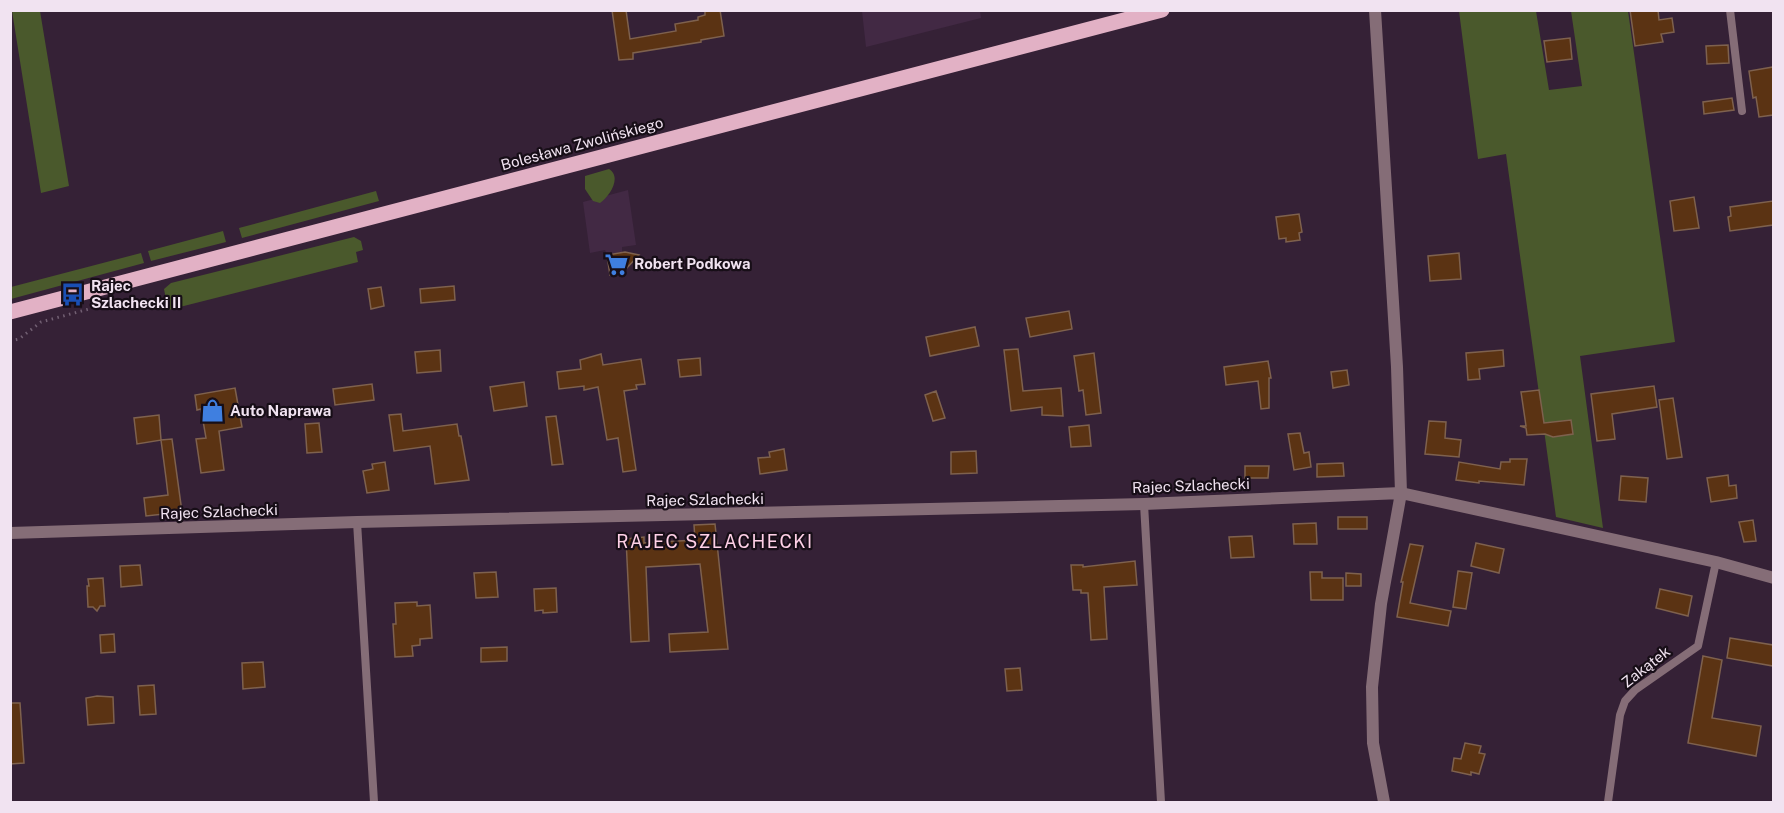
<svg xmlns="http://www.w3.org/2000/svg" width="1784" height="813" font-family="'Public Sans',sans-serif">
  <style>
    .built { fill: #422944 }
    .green { fill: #4a592c }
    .building { fill: #5b3313; stroke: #7e614e; stroke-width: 1.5 }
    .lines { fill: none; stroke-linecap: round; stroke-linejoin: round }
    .path { stroke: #726073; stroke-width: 3; stroke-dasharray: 1.5 4.5; stroke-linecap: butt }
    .service { stroke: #856d77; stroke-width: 8 }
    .minor { stroke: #856d77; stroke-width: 12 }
    .primary { stroke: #e2b1c5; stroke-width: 15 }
    .labels { text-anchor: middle; stroke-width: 4.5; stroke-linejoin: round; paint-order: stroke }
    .street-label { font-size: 15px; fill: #f1e3f1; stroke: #170e17 }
    .poi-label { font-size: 15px; font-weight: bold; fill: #f1e3f1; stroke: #170e17; text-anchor: start }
    .quarter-label { font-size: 18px; letter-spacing: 1.5px; fill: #ffd0e7; stroke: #170e17 }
  </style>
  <rect width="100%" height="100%" fill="#352136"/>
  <path class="built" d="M862 11H980L981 18 866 47Z
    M628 190 636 245 622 247V252L607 255 605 250 590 253 583 202Z"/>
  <path class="green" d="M12 11H40L69 186 41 193Z
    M1459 11H1536L1549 90 1582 86 1571 11H1628L1675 342 1580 356 1603 528 1556 517 1506 154 1478 159Z
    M609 169C622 177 610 196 600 203L593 201 585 189V176Z
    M376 191 379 201 242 238 239 228Z
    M223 231 226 242 151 261 148 251Z
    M354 237 361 241 363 250 356 252 358 262 168 310 164 289 171 283Z
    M141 253 144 263 11 299V287Z"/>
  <path class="building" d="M612 10H626L630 39 676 31 675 24 698 20V17L705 15V10H720L724 36 701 40V42L633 53V59L619 60Z
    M1630 10H1658L1659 20 1672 18 1674 32 1661 34 1663 42 1635 46Z
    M1570 38 1572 59 1547 62 1544 41Z
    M1728 45 1729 63 1707 64 1706 46Z
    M1773 67V115L1759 117 1756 97 1753 98 1749 71Z
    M1732 98 1734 110 1704 114 1703 102Z
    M1694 197 1699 228 1674 231 1670 201Z
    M1773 201V225L1730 231 1728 217 1731 216 1730 207Z
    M1299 214 1302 232 1299 233 1300 240 1286 242V238L1279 239 1276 217Z
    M625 252 639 255 623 272 610 275 607 255Z
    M1459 253 1461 279 1430 281 1428 256Z
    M454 286 455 300 421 303 420 289Z
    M381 287 384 306 371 309 368 289Z
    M1069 311 1072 329 1030 337 1026 318Z
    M975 327 979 346 930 356 926 337Z
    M1018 349 1023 391 1061 388 1063 416 1042 415V407L1011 411 1004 350Z
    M440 350 441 371 417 373 415 352Z
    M1503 350 1504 366 1479 369 1480 379 1468 380 1466 353Z
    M1094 353 1101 413 1086 415 1083 390 1079 391 1074 356Z
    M601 354 603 365 641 359 645 384 636 385 637 389 624 391 636 470 623 472 618 438 607 440 598 387 584 390V386L559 389 557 372 581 369 580 360Z
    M700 358 701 375 680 377 678 360Z
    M1268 361 1271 378H1269V408L1261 409 1258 381 1226 385 1224 367Z
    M1347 370 1349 385 1333 388 1331 372Z
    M524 382 527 406 494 411 490 387Z
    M372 384 374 400 335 405 333 389Z
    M1654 386 1657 407 1612 414 1615 439 1597 441 1591 394Z
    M235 388 242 427 219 431 224 470 201 473 196 439 206 438 201 409 197 410 195 395Z
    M1539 390 1544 423 1571 420 1573 434 1553 437 1545 434 1527 435 1526 428 1520 426H1526L1521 392Z
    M936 391 945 418 933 421 925 395Z
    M1673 398 1682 457 1667 459 1659 400Z
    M401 414 403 431 457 424 459 436H461L469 480 435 484 430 446 394 451 389 415Z
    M159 415 161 440 172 439 182 512 146 516 144 498 168 495 166 478 161 440 137 444 134 418Z
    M556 416 563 464 552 465 546 417Z
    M1429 421 1446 422 1445 438 1461 440 1459 457 1425 454Z
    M319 423 322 452 307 453 305 424Z
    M1089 425 1091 446 1071 447 1069 427Z
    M1300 433 1304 453 1309 452 1311 467 1294 470 1288 434Z
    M784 449 787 470 760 474 758 458 770 457 769 452Z
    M976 451 977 473 951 474V452Z
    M1510 459H1527L1524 485 1479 481V483L1456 480 1459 462 1500 469 1501 462H1510Z
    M385 462 389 490 367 493 363 471 373 469 372 464Z
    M1343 463 1344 476 1317 477V464Z
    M1245 466H1269L1268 478H1245Z
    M1728 475 1729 486 1736 485 1737 498 1711 502 1707 478Z
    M1621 476 1648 478 1646 502 1619 500Z
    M1338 517H1367V529H1338Z
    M1753 520 1756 541 1744 542 1739 522Z
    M1316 523 1317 544H1294L1293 524Z
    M715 524 728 649 670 652 669 634 708 632 700 564 646 567 649 641 631 642 626 539 644 537V543L695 540 694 525Z
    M1252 536 1254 557 1231 558 1229 537Z
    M1476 543 1504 549 1499 573 1471 566Z
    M1410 544 1423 546 1410 603 1451 611 1448 626 1397 617 1403 582H1401Z
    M1135 561 1137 585 1104 587 1107 639 1091 640 1088 593H1081V590H1073L1071 565H1083V567Z
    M140 565 142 585 121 587 120 566Z
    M1458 571 1472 573 1466 609 1453 607Z
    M496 572 498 597 476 598 474 573Z
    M1310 572H1322V578H1343V600H1311Z
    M1346 573 1361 574V586H1346Z
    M103 578 105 606H100L97 611 93 607H88L87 586H89L88 579Z
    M556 588 557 612 543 613V610L535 611 534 589Z
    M1660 589 1692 596 1688 616 1656 608Z
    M417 602V606L430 605 432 638 420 639V645L412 646 413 656 395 657 393 624H396L395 603Z
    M114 634 115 652 101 653 100 635Z
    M1730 638 1773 645V666L1727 658Z
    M507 647V661L481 662V648Z
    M1703 656 1722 660 1712 718 1761 726 1756 756 1688 743Z
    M263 662 265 687 243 689 242 663Z
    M1020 668 1022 690 1007 691 1005 669Z
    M154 685 156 714 140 715 138 686Z
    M97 696 113 697 114 723 88 725 86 698Z
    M10 703H20L24 763 10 764Z
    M1465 743 1481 746 1479 753 1485 754 1479 774 1471 772V775L1452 771 1454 758 1461 759Z"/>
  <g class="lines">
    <path class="path" d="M10 341 19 339 41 322 89 309"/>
    <path class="service" d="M1730 10 1742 111
      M1144 504 1161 802
      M357 522 374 802
      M1608 802 1620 715 1625 701 1635 690 1698 646 1716 562"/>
    <path class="minor" d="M1375 10 1397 367 1401 493 1381 604 1372 687 1373 743 1384 802
      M10 533 357 522 1144 504 1401 493 1716 562 1774 578"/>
    <path class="primary" d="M10 312 1162 10"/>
  </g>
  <defs>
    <symbol id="supermarket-bare" viewBox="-9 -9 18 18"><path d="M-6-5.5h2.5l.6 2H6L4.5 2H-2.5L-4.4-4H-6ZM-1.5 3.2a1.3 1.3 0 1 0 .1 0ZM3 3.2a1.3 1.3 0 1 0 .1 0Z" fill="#3f7fe0" stroke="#170e17" stroke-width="2.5" paint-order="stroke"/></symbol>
    <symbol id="bus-bare" viewBox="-9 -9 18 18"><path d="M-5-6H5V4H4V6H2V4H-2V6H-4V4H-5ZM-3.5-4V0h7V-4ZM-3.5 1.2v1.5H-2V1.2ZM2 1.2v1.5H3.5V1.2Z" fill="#1a4fb4" stroke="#170e17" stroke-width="2.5" paint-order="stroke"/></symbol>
    <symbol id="shop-bare" viewBox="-9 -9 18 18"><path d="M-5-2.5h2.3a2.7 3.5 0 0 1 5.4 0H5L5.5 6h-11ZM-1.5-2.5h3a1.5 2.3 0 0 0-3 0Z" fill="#3f7fe0" stroke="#170e17" stroke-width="2.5" paint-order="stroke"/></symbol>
  </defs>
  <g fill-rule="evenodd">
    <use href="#supermarket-bare" x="600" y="248" width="33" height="33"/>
    <use href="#bus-bare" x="56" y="278" width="33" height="33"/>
    <use href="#shop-bare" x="196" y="394" width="33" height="33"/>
  </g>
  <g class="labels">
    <g class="street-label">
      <text transform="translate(582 144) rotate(-15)" y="5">Bolesława Zwolińskiego</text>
      <text transform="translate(1191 486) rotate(-2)" y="5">Rajec Szlachecki</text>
      <text transform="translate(705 500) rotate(-1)" y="5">Rajec Szlachecki</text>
      <text transform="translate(219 512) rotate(-2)" y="5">Rajec Szlachecki</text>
      <text transform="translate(1646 667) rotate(-38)" y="5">Zakątek</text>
    </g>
    <g class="poi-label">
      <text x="634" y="269">Robert Podkowa</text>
      <text x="91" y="291">Rajec<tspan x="91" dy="17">Szlachecki II</tspan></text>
      <text x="230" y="416">Auto Naprawa</text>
    </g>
    <g class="quarter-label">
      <text x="715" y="548">RAJEC SZLACHECKI</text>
    </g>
  </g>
  <rect width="1784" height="813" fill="none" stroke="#f1e3f1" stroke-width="24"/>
</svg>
